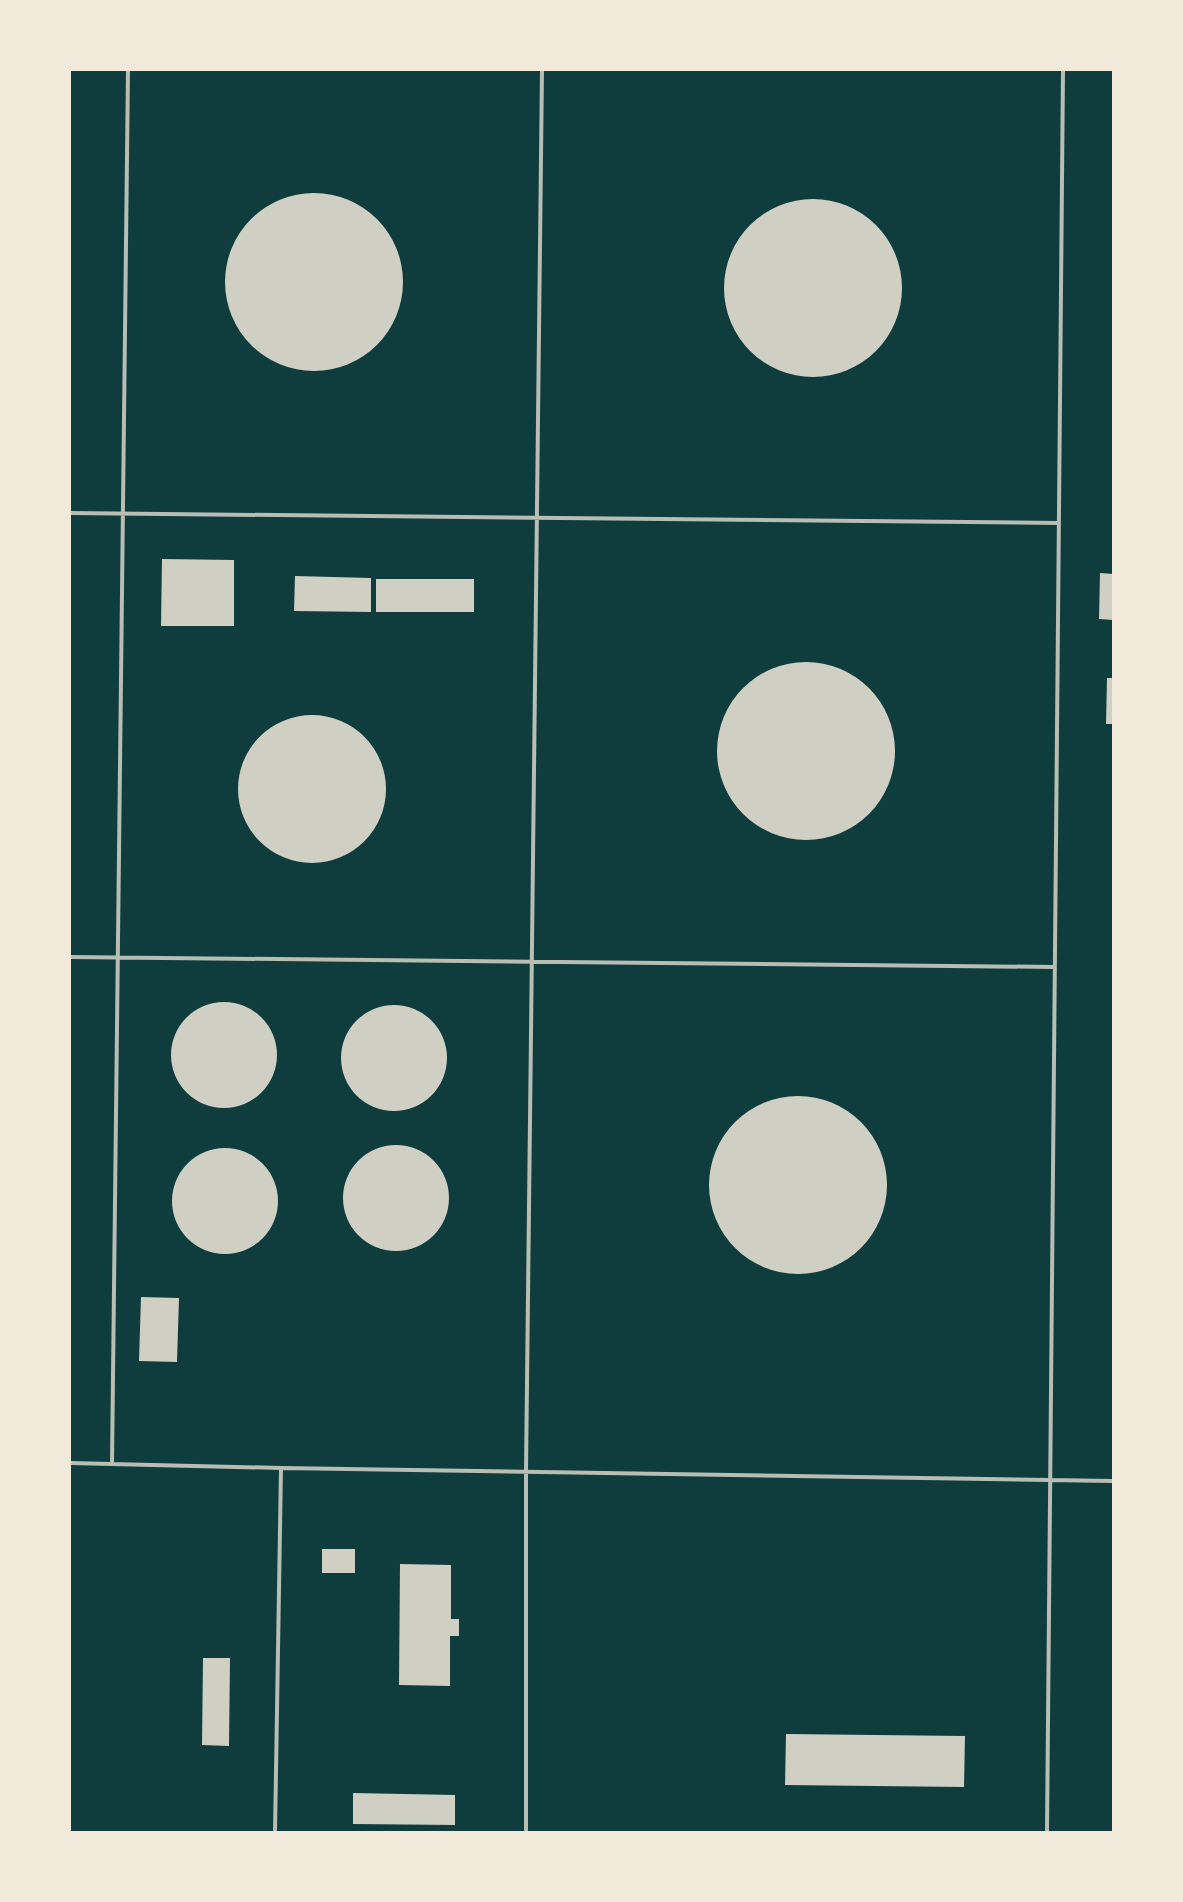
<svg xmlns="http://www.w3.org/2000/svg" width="1183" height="1902" font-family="'Golos Text',sans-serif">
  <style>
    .building { fill: #cfcfc3 }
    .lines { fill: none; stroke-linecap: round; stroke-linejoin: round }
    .service { stroke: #b8beb3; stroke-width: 4 }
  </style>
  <rect width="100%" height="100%" fill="#0f3d3e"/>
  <path class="building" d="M225 282a89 89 0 1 1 178 0a89 89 0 1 1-178 0Z
    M724 288a89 89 0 1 1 178 0a89 89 0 1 1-178 0Z
    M162 559 234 560V626H161Z
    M1100 573 1113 574V620L1099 619Z
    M295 576 371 578V612L294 611Z
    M376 579H474V612H376Z
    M717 751a89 89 0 1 1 178 0a89 89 0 1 1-178 0Z
    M1107 678H1113V724H1106Z
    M238 789a74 74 0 1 1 148 0a74 74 0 1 1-148 0Z
    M171 1055a53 53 0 1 1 106 0a53 53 0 1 1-106 0Z
    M341 1058a53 53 0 1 1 106 0a53 53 0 1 1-106 0Z
    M709 1185a89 89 0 1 1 178 0a89 89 0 1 1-178 0Z
    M343 1198a53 53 0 1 1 106 0a53 53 0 1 1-106 0Z
    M172 1201a53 53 0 1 1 106 0a53 53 0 1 1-106 0Z
    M141 1297 179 1298 177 1362 139 1361Z
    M322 1549H355V1573H322Z
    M400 1564 451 1565V1619H459V1636H450V1686L399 1685Z
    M203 1658H230L229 1746 202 1745Z
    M786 1734 965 1736 964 1787 785 1785Z
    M353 1793 455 1795V1825L353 1824Z"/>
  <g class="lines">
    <path class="service" d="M70 513 1059 523
      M70 957 1054 967
      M70 1463 281 1468 1113 1481
      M112 1463 128 70
      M275 1832 281 1468
      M526 1832V1471L542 70
      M1047 1832 1063 70"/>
  </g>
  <rect width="1183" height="1902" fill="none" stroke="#f1e9da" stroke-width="142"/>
</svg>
